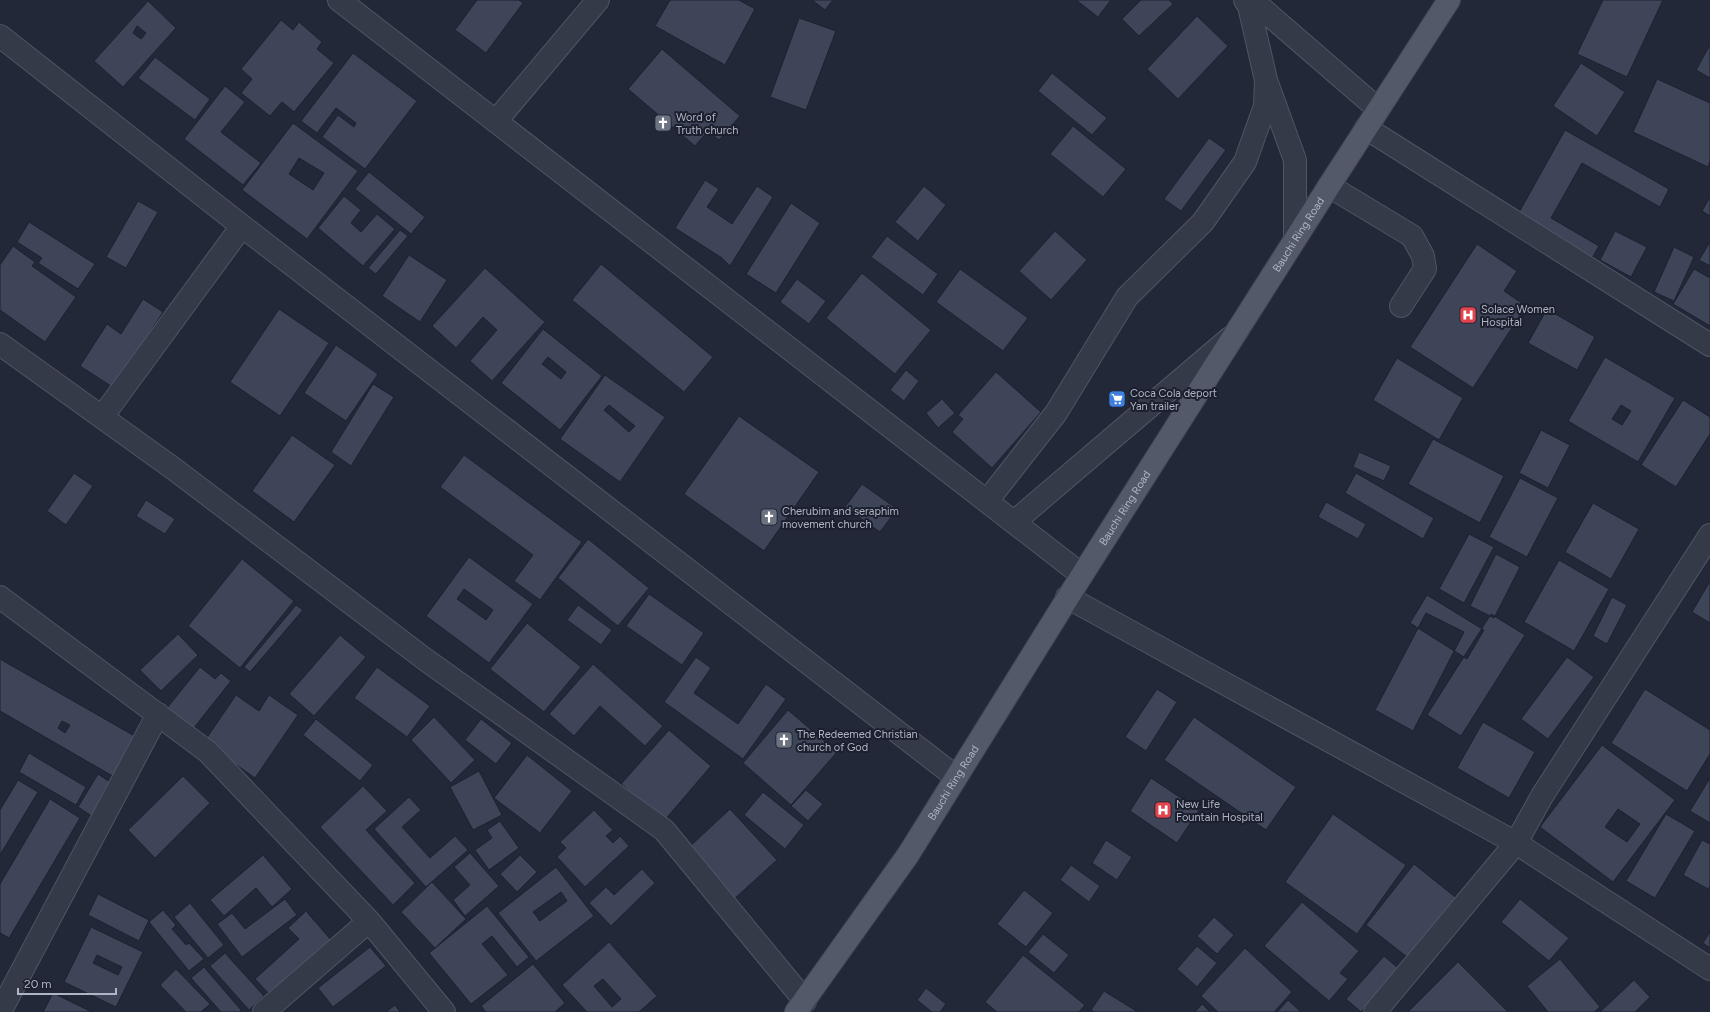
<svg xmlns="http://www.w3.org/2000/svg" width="1710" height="1012" font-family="Figtree,sans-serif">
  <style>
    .building { fill: #3e4558; stroke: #1d2130; fill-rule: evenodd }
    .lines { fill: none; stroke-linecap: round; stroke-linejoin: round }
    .minor-casing { stroke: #505564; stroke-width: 24 }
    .major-casing { stroke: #3f4352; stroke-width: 24 }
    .minor { stroke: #353a49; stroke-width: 22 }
    .major { stroke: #535969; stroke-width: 22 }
    .labels { text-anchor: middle; stroke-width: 4; stroke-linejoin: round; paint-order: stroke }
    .poi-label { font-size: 11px; fill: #b0b5c5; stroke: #1b1f2e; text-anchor: start }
    .street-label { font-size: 11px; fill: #b0b5c5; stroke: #1b1f2e }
  </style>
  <rect width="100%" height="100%" fill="#222838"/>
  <path class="building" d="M477 0H519L523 3 486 53 455 30Z
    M670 0H739L755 9 725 65 655 26Z
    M812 0H833L825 10Z
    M1076 0H1111L1098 17Z
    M1141 0H1169L1173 4 1139 36 1122 19Z
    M1603 0H1663L1627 77 1577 54Z
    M148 1 176 28 123 87 94 61ZM137 26 146 33 141 39 133 33Z
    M1197 16 1228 46 1178 99 1147 69Z
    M799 18 836 31 806 110 770 97Z
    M281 20 293 30 299 22 322 42 317 49 334 63 294 112 282 102 270 116 241 93 252 79 241 69Z
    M1710 45V78L1696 70Z
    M662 49 740 116 719 140 708 131 695 146 628 89Z
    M353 53 417 101 365 169 322 137 338 115 354 127 356 123 336 108 317 133 301 121Z
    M155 57 210 99 195 120 138 78Z
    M1581 63 1625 92 1597 136 1553 106Z
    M1052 73 1107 118 1092 135 1038 91Z
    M1657 79 1710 103V161L1708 167 1633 132Z
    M225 86 245 102 221 132 261 163 243 185 184 139Z
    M293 123 358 171 307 239 242 190ZM299 158 324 173 313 190 289 174Z
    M1073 126 1126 169 1103 197 1050 154Z
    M1565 130 1669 189 1660 207 1582 163 1551 218 1599 246 1592 258 1517 216Z
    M1209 138 1226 150 1181 211 1164 199Z
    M369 172 425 217 411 234 355 189Z
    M705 180 719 189 707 207 732 224 757 186 773 197 730 266 722 258 675 228Z
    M924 186 946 205 918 241 895 222Z
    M344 196 361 210 351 223 361 232 377 214 395 229 363 266 318 228Z
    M1710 197V216L1702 211Z
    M138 201 158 212 126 268 106 257Z
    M791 203 820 223 776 293 746 274Z
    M29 222 95 264 78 289 38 263 42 258 17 242Z
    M400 230 408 236 376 274 368 268Z
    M1055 231 1087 260 1051 300 1019 271Z
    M1615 231 1647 247 1631 277 1600 260Z
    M887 236 938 274 923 295 871 257Z
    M1710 242V266L1699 260Z
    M1477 244 1517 271 1504 291 1526 306 1473 388 1410 347Z
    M13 246 35 262 32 266 76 297 45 342 0 310V265Z
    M1674 247 1694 257 1674 301 1654 292Z
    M409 255 447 280 420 322 382 296Z
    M601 264 713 357 684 392 572 300Z
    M485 268 545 322 492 381 470 361 497 330 483 317 456 348 432 326Z
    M960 269 1028 318 1003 351 936 302Z
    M1694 269 1710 278V326L1673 304Z
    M862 273 931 330 895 374 826 318Z
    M797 279 826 301 809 324 780 302Z
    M143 299 163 312 114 388 80 366 107 324 121 334Z
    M279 309 329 343 280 416 230 382Z
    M1547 309 1595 337 1577 370 1528 343Z
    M543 329 602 376 560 430 501 383ZM548 357 566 372 561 379 542 364Z
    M336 345 378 374 346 421 304 393Z
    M1605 357 1675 398 1638 462 1568 421ZM1621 405 1631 411 1622 425 1612 419Z
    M1397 358 1463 398 1439 440 1373 400Z
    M906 370 919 381 904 401 890 390Z
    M996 372 1041 412 992 468 952 432 963 419 958 415Z
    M605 375 665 417 620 482 560 439ZM609 405 635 426 629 432 604 410Z
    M373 384 394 397 351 466 331 452Z
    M942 399 955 413 938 428 926 413Z
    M1683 400 1710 417V434L1676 487 1641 465Z
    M739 416 819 472 764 551 684 494Z
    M1541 430 1570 445 1548 488 1519 473Z
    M292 435 335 465 294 522 252 491Z
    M1433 439 1504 476 1480 523 1408 484Z
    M1359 452 1391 466 1384 481 1353 467Z
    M464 455 582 542 540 600 514 581 533 555 440 487Z
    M74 473 93 486 66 525 47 511Z
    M1356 473 1434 518 1423 539 1345 493Z
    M1520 478 1558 498 1527 557 1489 537Z
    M862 484 897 509 880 532 845 507Z
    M146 500 175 519 165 534 136 516Z
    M1326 502 1366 524 1358 539 1318 517Z
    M1593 503 1639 529 1611 579 1565 552Z
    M1469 534 1494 547 1464 603 1439 589Z
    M588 539 649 588 618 626 558 578Z
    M1496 554 1520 567 1494 618 1470 606Z
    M469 557 533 604 489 663 426 616ZM464 589 493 610 486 620 457 599Z
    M242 559 294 601 240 668 188 626Z
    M1559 560 1609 589 1574 651 1524 622Z
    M1710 581V623L1692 612Z
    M649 594 704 633 682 665 626 626Z
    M1427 595 1484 630 1467 659 1410 623Z
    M1612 597 1627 605 1607 644 1593 636Z
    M296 605 303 610 250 672 244 667Z
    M578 605 612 630 601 645 567 620Z
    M1426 613 1464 632 1413 731 1375 710Z
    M1491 614 1525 635 1461 736 1427 715Z
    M527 623 581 667 544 712 490 669Z
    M178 634 198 655 161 691 140 670Z
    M340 635 366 657 314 716 289 694Z
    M696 657 711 668 694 693 738 724 766 684 786 699 743 759 664 702Z
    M1567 657 1594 677 1548 739 1521 719Z
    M0 659 138 738 116 778 0 711ZM62 721 70 725 65 733 58 728Z
    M593 664 663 726 645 746 600 706 574 736 549 714Z
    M200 667 215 679 221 673 231 681 193 729 167 708Z
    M377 667 430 706 407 737 354 698Z
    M1157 689 1177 702 1146 751 1125 737Z
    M1645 689 1710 730V754L1687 791 1611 743Z
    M236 695 259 711 269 695 298 715 255 778 204 742Z
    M788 710 837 752 791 805 743 763Z
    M434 717 475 760 451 783 411 740Z
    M1194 717 1296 787 1266 830 1164 760Z
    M316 719 373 765 360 781 303 735Z
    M481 719 512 743 496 764 465 740Z
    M1483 722 1535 752 1509 798 1457 768Z
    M669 730 711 766 664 821 621 784Z
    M1602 745 1675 800 1613 882 1540 827ZM1618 809 1640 824 1627 842 1605 827Z
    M29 753 86 787 76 805 19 772Z
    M527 755 572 791 540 833 494 798Z
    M479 771 502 815 473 830 450 787Z
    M98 774 113 784 93 817 78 807Z
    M183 776 210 803 155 858 128 830Z
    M1151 778 1199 810 1177 843 1130 811Z
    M1710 778V823L1690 811Z
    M18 780 38 792 0 855V810Z
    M363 786 387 811 366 830 415 883 393 905 320 827Z
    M806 790 823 804 808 821 791 806Z
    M763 792 804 825 785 849 744 815Z
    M409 797 421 810 402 827 430 858 455 836 468 850 426 887 374 829Z
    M50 799 80 818 9 938 0 933V884Z
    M730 809 777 860 733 900 686 850Z
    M594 810 613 830 606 836 613 843 620 836 629 846 585 887 557 857 566 848 560 842Z
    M1333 814 1406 865 1357 934 1285 882Z
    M1666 814 1695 831 1655 898 1626 881Z
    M500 821 519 848 489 870 475 850 492 838 487 830Z
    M1106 840 1132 857 1117 880 1092 863Z
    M1702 840 1710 844V886L1708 889 1683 875Z
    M470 853 499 886 465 916 453 900 470 885 454 867Z
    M263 855 292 889 272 907 256 888 224 916 210 900Z
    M520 855 537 872 517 892 500 874Z
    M1414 864 1459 900 1411 960 1366 925Z
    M1071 865 1100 886 1089 902 1060 880Z
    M556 867 594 916 536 961 498 913ZM561 892 567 901 540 921 533 912Z
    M642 869 655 883 611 926 589 903 606 887 614 895Z
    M432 882 466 919 435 948 401 912Z
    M1024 890 1053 913 1026 947 997 924Z
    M98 894 149 920 139 941 88 915Z
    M285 899 297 915 242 957 217 924 232 913 245 929Z
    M1520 899 1569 938 1549 961 1501 922Z
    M1302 902 1359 951 1340 973 1348 979 1329 1001 1264 946Z
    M190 903 224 945 208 958 174 917Z
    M487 906 529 957 517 967 492 936 482 944 508 975 471 1004 429 953Z
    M163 910 176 925 172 929 186 945 189 943 204 959 189 971 149 922Z
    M306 911 331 940 270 995 255 979 299 939 288 928Z
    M1214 917 1234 935 1217 954 1197 936Z
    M91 927 143 952 116 1007 64 982ZM97 955 122 967 118 975 93 963Z
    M1710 932V948L1703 943Z
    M1043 934 1069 955 1054 973 1028 952Z
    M609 942 657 996 639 1012H587L562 985ZM603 979 621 999 612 1007 594 986Z
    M1197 946 1217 963 1197 987 1177 969Z
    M370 947 386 966 333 1007 318 988Z
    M1245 948 1292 992 1274 1012H1218L1201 996Z
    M225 953 264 996 249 1010 210 966Z
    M1023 955 1085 1005 1079 1012H997L985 1002Z
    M1384 956 1398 968 1361 1012 1346 999Z
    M1560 959 1600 1007 1594 1012H1548L1527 986Z
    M1458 962 1508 1012H1408Z
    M533 964 565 1003 555 1012H486L481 1006Z
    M204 967 241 1010 240 1012H221L191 978Z
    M176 969 210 1004 201 1012H186L160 985Z
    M1634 980 1650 997 1635 1012H1600Z
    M926 988 946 1004 940 1012H932L917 1000Z
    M1104 991 1138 1012H1094L1091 1010Z
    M53 993 92 1012H43Z
    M1288 1000 1301 1012H1277Z
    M1202 1004 1210 1012H1195Z
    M395 1005 400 1012H386Z"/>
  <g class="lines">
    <defs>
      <path id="minor" d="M339 0 1082 575
        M1245 0 1249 6 1266 80 1295 160V239
        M1252 0 1378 109
        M0 36 242 226 956 777
        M496 121 598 0
        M1366 128 1710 345
        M1329 186 1412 236 1423 256 1425 269 1401 306
        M0 344 174 469 426 660 664 830 805 1001
        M102 417 242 226
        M987 501 1056 413 1127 297 1203 222 1245 162 1265 106 1266 80
        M1014 522 1230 338
        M0 597 208 752 369 921 444 1012
        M1067 597 1516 843 1710 969
        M0 1012 158 714
        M264 1012 369 921
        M1375 1012 1516 843 1542 796 1710 535"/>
      <g id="major">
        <path id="s1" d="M796 1012 908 855 1082 575 1329 186 1449 0"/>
      </g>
    </defs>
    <use href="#minor" class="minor-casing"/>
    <use href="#major" class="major-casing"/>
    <use href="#minor" class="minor"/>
    <use href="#major" class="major"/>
  </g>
  <defs>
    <symbol id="church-square" viewBox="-11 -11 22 22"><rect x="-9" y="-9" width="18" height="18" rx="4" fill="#6b7280" stroke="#1b1f2e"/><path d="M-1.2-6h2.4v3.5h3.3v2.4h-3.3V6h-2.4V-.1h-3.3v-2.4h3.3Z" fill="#fff"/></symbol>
    <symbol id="hospital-square" viewBox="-11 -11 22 22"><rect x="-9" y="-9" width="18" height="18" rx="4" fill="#e0444e" stroke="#1b1f2e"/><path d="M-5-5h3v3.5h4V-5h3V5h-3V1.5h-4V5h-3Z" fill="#fff"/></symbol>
    <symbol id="supermarket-square" viewBox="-11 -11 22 22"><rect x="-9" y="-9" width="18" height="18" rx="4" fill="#3f7fe0" stroke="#1b1f2e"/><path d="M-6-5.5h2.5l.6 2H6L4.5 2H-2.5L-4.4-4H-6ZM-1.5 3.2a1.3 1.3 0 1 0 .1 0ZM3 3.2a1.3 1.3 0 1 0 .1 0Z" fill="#fff"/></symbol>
  </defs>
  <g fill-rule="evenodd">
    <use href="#church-square" x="653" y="113" width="20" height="20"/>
    <use href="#hospital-square" x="1458" y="305" width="20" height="20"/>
    <use href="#supermarket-square" x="1107" y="389" width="20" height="20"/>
    <use href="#church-square" x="759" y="507" width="20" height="20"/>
    <use href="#church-square" x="774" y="730" width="20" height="20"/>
    <use href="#hospital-square" x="1153" y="800" width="20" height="20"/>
  </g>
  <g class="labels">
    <g class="poi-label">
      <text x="676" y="121">Word of<tspan x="676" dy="13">Truth church</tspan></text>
      <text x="1481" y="313">Solace Women<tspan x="1481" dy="13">Hospital</tspan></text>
      <text x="1130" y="397">Coca Cola deport<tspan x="1130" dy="13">Yan trailer</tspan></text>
      <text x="782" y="515">Cherubim and seraphim<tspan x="782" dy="13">movement church</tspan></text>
      <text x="797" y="738">The Redeemed Christian<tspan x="797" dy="13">church of God</tspan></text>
      <text x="1176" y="808">New Life<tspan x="1176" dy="13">Fountain Hospital</tspan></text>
    </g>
    <g class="street-label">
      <text dy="4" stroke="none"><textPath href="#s1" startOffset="926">Bauchi Ring Road</textPath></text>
      <text dy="4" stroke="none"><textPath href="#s1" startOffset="602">Bauchi Ring Road</textPath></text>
      <text dy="4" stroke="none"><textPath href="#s1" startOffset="278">Bauchi Ring Road</textPath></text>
    </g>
  </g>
  <path d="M18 988v6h98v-6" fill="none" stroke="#b0b5c5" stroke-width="2"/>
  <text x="24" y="988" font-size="12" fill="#b0b5c5" stroke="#1b1f2e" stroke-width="3" paint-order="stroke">20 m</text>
</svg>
